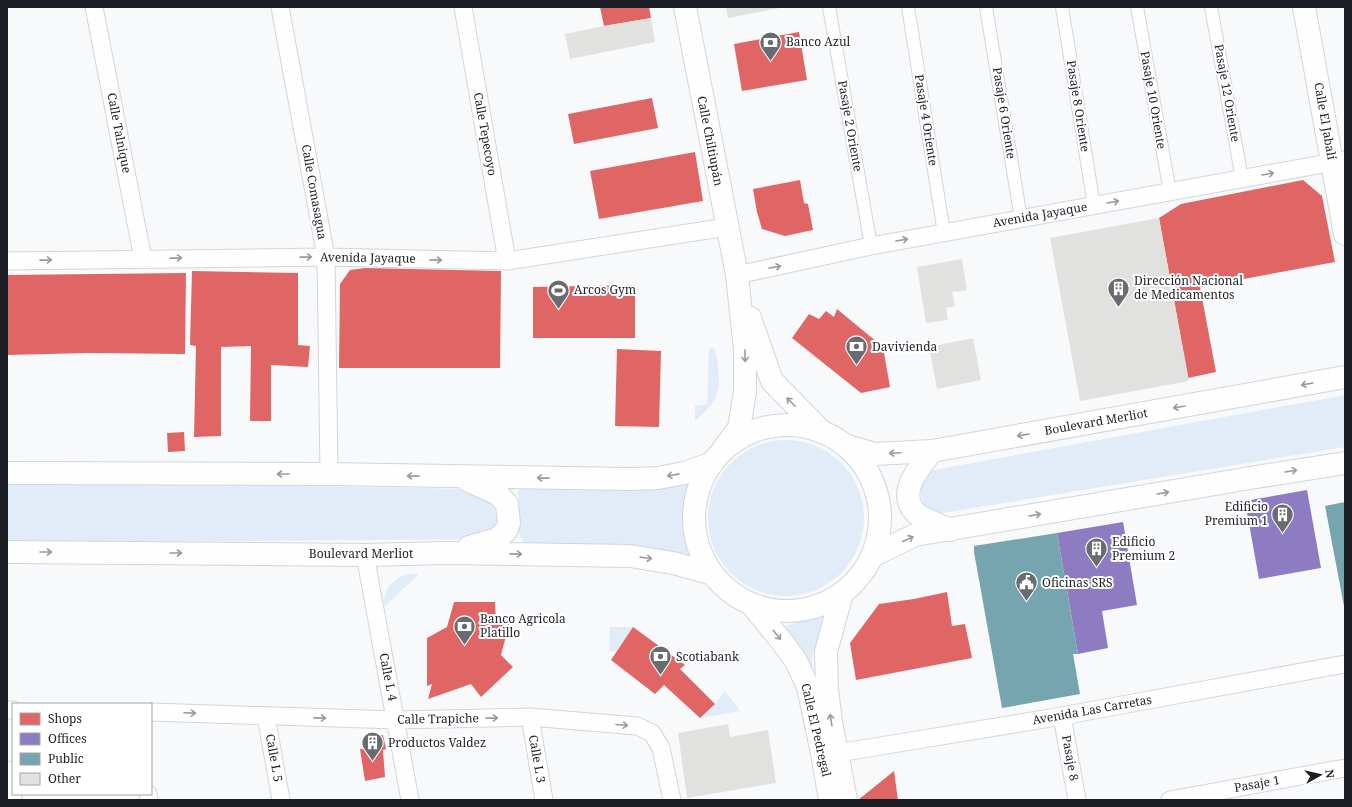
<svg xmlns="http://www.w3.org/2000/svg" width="1352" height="807" font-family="'Noto Serif',serif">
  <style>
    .green { fill: #e2ecf9 }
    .shops { fill: #e06666 }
    .offices { fill: #8e7cc3 }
    .public { fill: #76a5af }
    .building { fill: #e1e2df }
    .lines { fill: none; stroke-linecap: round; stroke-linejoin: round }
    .pedestrian-casing { stroke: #d2d5d9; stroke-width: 14 }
    .minor-casing { stroke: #d2d5d9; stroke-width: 19 }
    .secondary-casing { stroke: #d2d5d9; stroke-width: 24 }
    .primary-casing { stroke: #d2d5d9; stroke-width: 24 }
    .pedestrian { stroke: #fefefe; stroke-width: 12 }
    .minor { stroke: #fefefe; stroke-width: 17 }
    .secondary { stroke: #fefefe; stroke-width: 22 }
    .primary { stroke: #fefefe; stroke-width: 22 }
    .oneway { stroke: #989a9c }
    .labels { text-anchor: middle; stroke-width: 4; stroke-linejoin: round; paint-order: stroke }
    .poi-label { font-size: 12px; fill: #1b1f25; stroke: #fff; text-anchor: start }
    .street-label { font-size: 12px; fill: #1b1f25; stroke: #fff }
  </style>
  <rect width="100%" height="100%" fill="#f7f9fb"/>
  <path class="green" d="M715 348C718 367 724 388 711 405 706 411 700 416 695 421V406L707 404 709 349Z
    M1345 395V447L925 516 918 473Z
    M708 518a78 78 0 1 1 156 0a78 78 0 1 1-156 0Z
    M689 480 682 519 699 562 681 553 641 548 525 545 519 534 518 491 523 487Z
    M9 481 480 489 506 517 489 539 7 543V482Z
    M411 574H419L384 607C382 590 395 575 411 574Z
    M825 616 812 659 813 686 777 628Z
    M610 627H633L617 651H609Z
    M725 691 740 711 700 718 715 704Z"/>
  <path class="shops" d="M600 7H649L651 18 604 26Z
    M799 32 807 80 742 91 734 44Z
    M652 98 658 128 574 144 568 114Z
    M695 152 703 201 599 219 590 171Z
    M800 180 804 203 808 204 813 230 785 236 762 229 757 212 753 189Z
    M1303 180 1322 196 1335 262 1200 287 1216 372 1188 378 1159 218 1181 204Z
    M365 268 501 271 500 368H339L340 284 350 270Z
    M192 271 298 273V345L310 346 308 367 271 365V421H250L251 346 221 347V436L194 437 196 346 190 345Z
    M186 273 185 354 88 353 7 355V275Z
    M635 285V338H533V287Z
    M837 309 883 347 890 387 861 393 792 338 809 314 819 319 826 311 834 317Z
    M617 349 661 351 659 427 615 426Z
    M184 432 185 451 168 452 167 433Z
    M947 592 952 626 965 624 972 658 856 680 850 643 879 604 914 599Z
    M454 602H495L496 621H510L501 655 513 667 481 697 471 684 428 699 432 684 427 686V638L447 627Z
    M633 627 685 665 680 669 715 704 700 718 664 685 655 694 611 660Z
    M383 735 386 749 383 750 385 777 365 781 360 749H364L362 739Z
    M894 771 898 800H858Z"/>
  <path class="offices" d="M1307 490 1321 568 1259 579 1245 501Z
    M1123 522 1137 605 1102 611 1108 648 1078 654 1057 533Z"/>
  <path class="public" d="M1345 502V606H1344L1325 506Z
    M1057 533 1078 654H1073L1080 694 1002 708 974 552V546Z"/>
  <path class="building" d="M726 7H780V8L728 18Z
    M651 18 655 42 570 59 565 34 604 26Z
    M1159 218 1189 381 1080 401 1050 238Z
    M962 259 967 290 952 292 955 306 946 308 948 320 926 323 917 267Z
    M973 338 981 380 937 389 929 347Z
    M728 724 730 737 768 730 776 783 687 798 678 733Z"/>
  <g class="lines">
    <defs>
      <path id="pedestrian" d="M829 7 871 246
        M908 7 944 233
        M986 7 1021 219
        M1062 7 1094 206
        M1137 7 1170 192
        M1211 7 1242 179"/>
      <path id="minor" d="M94 7 143 259
        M280 7 326 257 329 474
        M463 7 507 261
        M7 261 326 257 507 261 727 227
        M737 275 871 246 1345 160
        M365 555 410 800
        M7 710H13
        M151 712 396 720 530 717 637 726 652 733 661 748 672 800
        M266 716 281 800
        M1062 716 1077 800
        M530 717 544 800
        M838 753 1062 716 1345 664
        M7 770 13 800
        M148 794 149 800
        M1170 800 1345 768"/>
      <path id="secondary" d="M685 7 737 275 745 350V391L739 428 724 448
        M1304 7 1345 234
        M750 318 772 381 819 429
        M842 593 826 652 827 689 831 722 846 800
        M752 605 783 643 796 661 808 687 822 753 830 800"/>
      <path id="primary" d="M694 518a93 93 0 1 1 186 0a93 93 0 1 1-186 0Z
        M847 446 875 454 932 451 1345 377
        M932 451C919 468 896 493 916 513 922 519 942 526 950 530
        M7 473 329 474 631 479 658 478 684 473 710 464
        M467 480 498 494 507 504 509 523 506 531 497 539 469 547
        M7 552 365 555 447 553 630 556 673 563 713 574
        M872 556 915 535 1256 477 1345 463"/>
    </defs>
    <use href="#pedestrian" class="pedestrian-casing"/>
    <use href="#minor" class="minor-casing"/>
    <use href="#secondary" class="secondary-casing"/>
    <use href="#primary" class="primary-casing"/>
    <use href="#pedestrian" class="pedestrian"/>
    <use href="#minor" class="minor"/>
    <use href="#secondary" class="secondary"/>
    <use href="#primary" class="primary"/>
  </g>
  <defs><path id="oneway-shaft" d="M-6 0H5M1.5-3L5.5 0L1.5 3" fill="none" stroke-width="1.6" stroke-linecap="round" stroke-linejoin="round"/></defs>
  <g class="oneway">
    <use href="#oneway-shaft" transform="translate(1268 174) rotate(-10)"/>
    <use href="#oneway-shaft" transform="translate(1113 202) rotate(-10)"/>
    <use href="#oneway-shaft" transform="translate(902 240) rotate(-10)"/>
    <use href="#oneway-shaft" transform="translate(306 257) rotate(-1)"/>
    <use href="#oneway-shaft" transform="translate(176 258) rotate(-1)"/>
    <use href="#oneway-shaft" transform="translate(46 260) rotate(-1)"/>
    <use href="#oneway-shaft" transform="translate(436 260) rotate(1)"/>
    <use href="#oneway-shaft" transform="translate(775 267) rotate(-12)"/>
    <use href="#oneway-shaft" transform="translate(745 356) rotate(89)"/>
    <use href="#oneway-shaft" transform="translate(1307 384) rotate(170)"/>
    <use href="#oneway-shaft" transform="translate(791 402) rotate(-135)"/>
    <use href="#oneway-shaft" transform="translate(1179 407) rotate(170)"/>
    <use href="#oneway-shaft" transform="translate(1023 435) rotate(170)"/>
    <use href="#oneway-shaft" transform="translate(895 453) rotate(177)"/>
    <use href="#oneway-shaft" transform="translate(1291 471) rotate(-9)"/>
    <use href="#oneway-shaft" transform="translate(283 474) rotate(-180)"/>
    <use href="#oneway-shaft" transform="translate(673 475) rotate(169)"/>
    <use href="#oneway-shaft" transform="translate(413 476) rotate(-179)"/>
    <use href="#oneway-shaft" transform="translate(543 478) rotate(-179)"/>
    <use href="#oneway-shaft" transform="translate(1163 493) rotate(-10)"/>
    <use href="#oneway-shaft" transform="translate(1035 515) rotate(-10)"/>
    <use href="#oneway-shaft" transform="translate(908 539) rotate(-25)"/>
    <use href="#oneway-shaft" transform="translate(46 552)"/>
    <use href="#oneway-shaft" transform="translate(176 553)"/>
    <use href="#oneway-shaft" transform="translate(516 554) rotate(1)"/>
    <use href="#oneway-shaft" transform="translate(646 558) rotate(9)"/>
    <use href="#oneway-shaft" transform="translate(777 635) rotate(51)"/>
    <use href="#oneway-shaft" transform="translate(190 713) rotate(2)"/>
    <use href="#oneway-shaft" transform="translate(320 718) rotate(1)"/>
    <use href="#oneway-shaft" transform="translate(492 718) rotate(-1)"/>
    <use href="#oneway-shaft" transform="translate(831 720) rotate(-99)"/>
    <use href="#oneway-shaft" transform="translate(622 725) rotate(5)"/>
  </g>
  <defs>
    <symbol id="bank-pin" viewBox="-11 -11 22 30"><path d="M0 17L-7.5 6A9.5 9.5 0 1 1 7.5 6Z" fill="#686b70" stroke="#fff"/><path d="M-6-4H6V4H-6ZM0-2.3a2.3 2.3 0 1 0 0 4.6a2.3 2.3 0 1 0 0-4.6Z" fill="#fff"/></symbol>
    <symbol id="building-pin" viewBox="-11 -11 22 30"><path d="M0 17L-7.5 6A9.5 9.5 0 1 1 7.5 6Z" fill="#686b70" stroke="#fff"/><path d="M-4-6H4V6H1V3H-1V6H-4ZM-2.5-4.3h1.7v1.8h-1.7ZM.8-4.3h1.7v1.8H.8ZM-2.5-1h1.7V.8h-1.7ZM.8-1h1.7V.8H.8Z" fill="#fff"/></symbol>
    <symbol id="stadium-pin" viewBox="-11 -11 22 30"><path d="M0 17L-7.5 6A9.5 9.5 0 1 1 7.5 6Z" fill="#686b70" stroke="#fff"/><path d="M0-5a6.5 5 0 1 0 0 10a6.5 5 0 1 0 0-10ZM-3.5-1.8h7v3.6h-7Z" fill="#fff"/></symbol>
    <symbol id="civic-pin" viewBox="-11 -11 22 30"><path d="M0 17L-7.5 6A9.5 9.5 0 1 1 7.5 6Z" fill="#686b70" stroke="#fff"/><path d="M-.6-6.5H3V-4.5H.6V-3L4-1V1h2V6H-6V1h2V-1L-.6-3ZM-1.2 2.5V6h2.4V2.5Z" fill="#fff"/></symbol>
  </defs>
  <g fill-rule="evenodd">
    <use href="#bank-pin" x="758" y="30" width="25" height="34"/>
    <use href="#building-pin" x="1106" y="276" width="25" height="34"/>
    <use href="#stadium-pin" x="546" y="278" width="25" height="34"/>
    <use href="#bank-pin" x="844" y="334" width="25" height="34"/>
    <use href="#building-pin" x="1270" y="502" width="25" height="34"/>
    <use href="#building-pin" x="1084" y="536" width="25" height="34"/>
    <use href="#civic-pin" x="1014" y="570" width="25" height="34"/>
    <use href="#bank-pin" x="452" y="614" width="25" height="34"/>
    <use href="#bank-pin" x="648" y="644" width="25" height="34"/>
    <use href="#building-pin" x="360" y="730" width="25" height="34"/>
  </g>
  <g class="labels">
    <g class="poi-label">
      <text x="786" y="46">Banco Azul</text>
      <text x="1134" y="285">Dirección Nacional<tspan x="1134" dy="14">de Medicamentos</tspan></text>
      <text x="574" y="294">Arcos Gym</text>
      <text x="872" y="351">Davivienda</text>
      <text x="1268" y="511" text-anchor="end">Edificio<tspan x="1268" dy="14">Premium 1</tspan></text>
      <text x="1112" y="546">Edificio<tspan x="1112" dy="14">Premium 2</tspan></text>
      <text x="1042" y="587">Oficinas SRS</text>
      <text x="480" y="623">Banco Agricola<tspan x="480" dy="14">Platillo</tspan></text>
      <text x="676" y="661">Scotiabank</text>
      <text x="388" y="747">Productos Valdez</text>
    </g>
    <g class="street-label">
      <text transform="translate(1227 93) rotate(80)" y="4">Pasaje 12 Oriente</text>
      <text transform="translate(1153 100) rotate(80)" y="4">Pasaje 10 Oriente</text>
      <text transform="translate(1078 106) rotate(81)" y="4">Pasaje 8 Oriente</text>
      <text transform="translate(1004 113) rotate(81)" y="4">Pasaje 6 Oriente</text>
      <text transform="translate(926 120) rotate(81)" y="4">Pasaje 4 Oriente</text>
      <text transform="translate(1325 121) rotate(80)" y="4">Calle El Jabalí</text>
      <text transform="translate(850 126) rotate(80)" y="4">Pasaje 2 Oriente</text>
      <text transform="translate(119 133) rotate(79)" y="4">Calle Talnique</text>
      <text transform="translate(485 134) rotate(80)" y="4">Calle Tepecoyo</text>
      <text transform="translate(710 141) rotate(79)" y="4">Calle Chiltiupán</text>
      <text transform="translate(314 192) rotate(80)" y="4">Calle Comasagua</text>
      <text transform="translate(1040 215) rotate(-10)" y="4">Avenida Jayaque</text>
      <text transform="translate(368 258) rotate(1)" y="4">Avenida Jayaque</text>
      <text transform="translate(1096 422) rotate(-10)" y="4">Boulevard Merliot</text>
      <text x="361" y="558">Boulevard Merliot</text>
      <text transform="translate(388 677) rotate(79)" y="4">Calle L 4</text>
      <text transform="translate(1092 710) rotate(-10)" y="4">Avenida Las Carretas</text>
      <text transform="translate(438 719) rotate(-1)" y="4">Calle Trapiche</text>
      <text transform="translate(816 730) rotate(77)" y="4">Calle El Pedregal</text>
      <text transform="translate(274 758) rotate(80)" y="4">Calle L 5</text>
      <text transform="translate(1070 758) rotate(80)" y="4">Pasaje 8</text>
      <text transform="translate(537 759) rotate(80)" y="4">Calle L 3</text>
      <text transform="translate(1257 784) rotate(-10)" y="4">Pasaje 1</text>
    </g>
  </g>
  <rect width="1352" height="807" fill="none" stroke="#1b1f25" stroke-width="16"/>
  <rect x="12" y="703" width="140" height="92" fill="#ffffff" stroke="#a4a5a8"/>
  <rect x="20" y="713" width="20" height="12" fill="#e06666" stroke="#a4a5a8"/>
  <text x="48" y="723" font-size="12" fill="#1b1f25">Shops</text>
  <rect x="20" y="733" width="20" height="12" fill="#8e7cc3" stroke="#a4a5a8"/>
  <text x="48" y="743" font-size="12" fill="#1b1f25">Offices</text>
  <rect x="20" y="753" width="20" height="12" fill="#76a5af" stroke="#a4a5a8"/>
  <text x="48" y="763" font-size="12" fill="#1b1f25">Public</text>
  <rect x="20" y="773" width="20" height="12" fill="#e1e2df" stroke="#a4a5a8"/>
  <text x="48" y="783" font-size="12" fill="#1b1f25">Other</text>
  <g transform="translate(1320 775) rotate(82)" stroke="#ffffff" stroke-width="3" paint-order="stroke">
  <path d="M0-3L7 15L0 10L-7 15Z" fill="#1b1f25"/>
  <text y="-6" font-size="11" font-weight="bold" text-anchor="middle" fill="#1b1f25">N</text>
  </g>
</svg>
